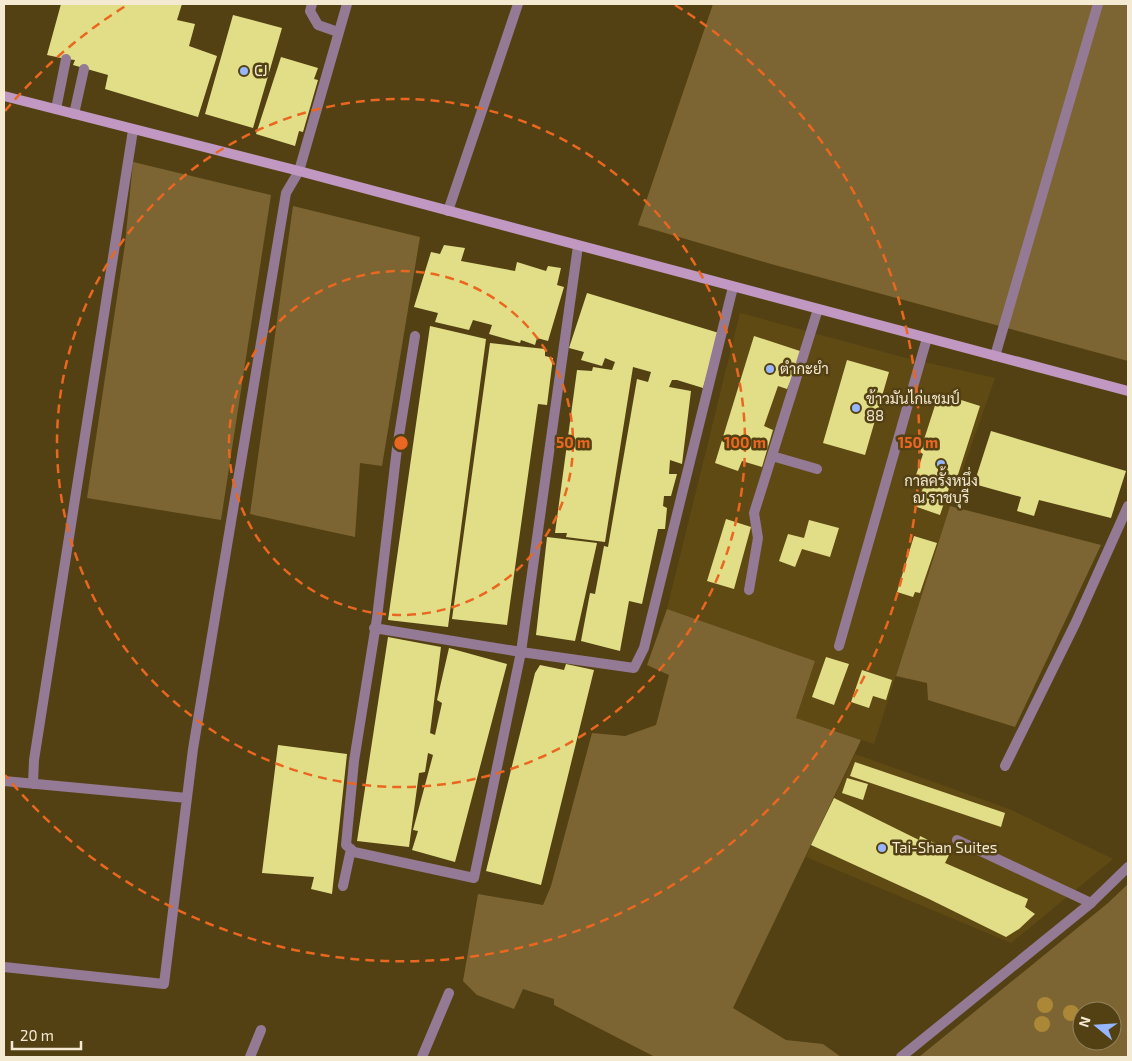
<svg xmlns="http://www.w3.org/2000/svg" width="1132" height="1061" font-family="'Exo 2',Sarabun,sans-serif">
  <style>
    .built { fill: #604a14 }
    .green { fill: #7c6532; fill-rule: evenodd }
    .building { fill: #e2de87 }
    .lines { fill: none; stroke-linecap: round; stroke-linejoin: round }
    .lane { stroke: #947a94; stroke-width: 10 }
    .street { stroke: #947a94; stroke-width: 10 }
    .secondary { stroke: #c098c1; stroke-width: 10 }
    .tree { fill: #ab8837 }
    .ring { fill: none; stroke: #e96720; stroke-width: 2.5; stroke-dasharray: 9 6 }
    .poi-dot { fill: #97b6fd; stroke: #534114; stroke-width: 2 }
    .labels { text-anchor: middle; stroke-width: 5; stroke-linejoin: round; paint-order: stroke }
    .poi-label { font-size: 15px; fill: #f4e9d1; stroke: #534114; text-anchor: start }
    .centre { fill: #e96720; stroke: #534114; stroke-width: 2.5 }
    .ring-label { font-size: 15px; text-anchor: middle; font-weight: bold; fill: #e96720; stroke: #534114; stroke-width: 5; stroke-linejoin: round; paint-order: stroke }
  </style>
  <rect width="100%" height="100%" fill="#534114"/>
  <path class="built" d="M740 313 902 357 995 378 950 506 874 744 796 718 815 661 667 609Z
    M855 754 1009 809 1113 859 1011 943 806 857Z"/>
  <path class="green" d="M713 4H1128V361L771 264 638 225Z
    M133 162 271 195 221 520 87 498 125 244Z
    M293 206 420 237 382 466 360 463 355 537 250 514Z
    M950 506 1101 545 1015 727 928 700 927 683 896 676Z
    M667 609 815 661 796 718 861 740 733 1008 786 1040 823 1044 841 1057H655L554 1005V999L523 989 514 1009 477 995 463 981 478 894 543 905 551 886 592 733 625 736 656 725 669 675 647 665Z
    M1128 884V1057H919L1108 903ZM1082 1011H1112V1041H1082Z"/>
  <path class="building" d="M61 4H182L177 20 195 24 189 46 217 56 198 117 105 89 108 75 73 65 75 60 66 59 47 55Z
    M233 15 282 28 253 128 205 114Z
    M281 57 318 68 314 79 318 80 303 132 299 131 295 146 256 134Z
    M444 245 465 248 461 261 515 271 517 262 546 271 548 266 561 268 557 285 564 287 548 341 537 338 535 345 521 340 520 343 489 334 492 325 473 320 469 330 435 322 438 313 414 307 431 252 440 254Z
    M587 293 719 333 703 388 677 380H672L669 387 691 391 682 464 670 460 669 474H677L671 496H664L663 506 667 508 665 529H658L642 604 629 601 620 651 581 641 590 593 595 594 604 546 608 547 637 379 648 382 651 372 633 367 605 542 566 537 567 533H555L577 370 592 371 593 367 612 370 615 362 605 358 602 366 581 360 584 352 569 348Z
    M430 326 486 339 448 627 388 620Z
    M754 336 803 352 787 389 778 386 764 426 773 430 762 467 742 461 738 471 715 463Z
    M490 343 545 349V356L553 358 547 405 538 404 507 625 452 619Z
    M847 360 889 372 865 455 823 443Z
    M939 393 980 406 954 487 950 485 940 515 917 507 926 478 916 475 923 454 920 452Z
    M991 431 1126 471 1111 518 1039 500 1034 516 1017 511 1021 497 974 484Z
    M726 519 751 527 734 589 707 581Z
    M809 520 839 528 830 557 802 549 795 567 779 561 788 534 804 538Z
    M914 536 937 543 920 593 915 592 913 597 897 592Z
    M547 537 597 543 575 641 536 635Z
    M388 637 441 647 430 733 435 735 442 703 437 700 449 648 507 664 455 862 412 850 418 831 413 830 433 755 428 753 425 772 419 773 409 847 357 841Z
    M826 657 849 664 834 705 812 697Z
    M566 664 594 670 541 885 486 871 535 673 540 665 564 670Z
    M862 670 892 680 886 700 873 696 869 708 851 702Z
    M278 745 347 754 332 894 311 889 314 877 262 873Z
    M855 762 1005 813 1001 827 850 776Z
    M847 778 868 784 863 800 842 793Z
    M834 798 919 840 920 836 951 851 945 863 1028 899 1025 907 1035 914 1019 929 1006 937 929 899 811 845Z"/>
  <g class="lines">
    <path class="lane" d="M312 4 310 11 318 25 338 32
      M56 109 66 59
      M74 114 84 69
      M995 356 1098 4
      M772 456 817 469
      M749 590 758 538 754 513 818 309
      M839 646 927 338
      M1005 766 1076 622 1128 506
      M957 840 1091 903"/>
    <path class="street" d="M448 211 518 4
      M415 336 397 448 377 618 354 761 346 845 354 852 474 878 521 652 578 246
      M374 628 521 652 634 668 644 648 733 287
      M4 781 187 798
      M33 784 34 760 133 130
      M343 886 351 849
      M4 967 164 984 193 749 286 193 299 171 347 4
      M250 1057 261 1030
      M422 1057 449 993
      M901 1057 1091 903 1128 867"/>
    <path class="secondary" d="M4 96 299 171 1128 391"/>
  </g>
  <g class="tree">
    <circle cx="1045" cy="1005" r="8"/>
    <circle cx="1071" cy="1013" r="8"/>
    <circle cx="1042" cy="1024" r="8"/>
  </g>
  <g class="ring">
    <circle cx="401" cy="443" r="172"/>
    <circle cx="401" cy="443" r="344"/>
    <path d="M5 111A517 517 0 0 1 127 5M675 5A517 517 0 1 1 5 775"/>
  </g>
  <g class="poi-dot">
    <circle cx="244" cy="71" r="5"/>
    <circle cx="770" cy="369" r="5"/>
    <circle cx="856" cy="408" r="5"/>
    <circle cx="941" cy="464" r="5"/>
    <circle cx="882" cy="848" r="5"/>
  </g>
  <g class="labels">
    <g class="poi-label">
      <text x="254" y="76">CJ</text>
      <text x="780" y="374">ตำกะยำ</text>
      <text x="866" y="404">ข้าวมันไก่แชมป์<tspan x="866" dy="17">88</tspan></text>
      <text x="941" y="486" text-anchor="middle">กาลครั้งหนึ่ง<tspan x="941" dy="17">ณ ราชบุรี</tspan></text>
      <text x="892" y="853">Tai-Shan Suites</text>
    </g>
  </g>
  <circle cx="401" cy="443" r="8" class="centre"/>
  <g class="ring-label">
    <text x="573" y="448">50 m</text>
    <text x="745" y="448">100 m</text>
    <text x="918" y="448">150 m</text>
  </g>
  <rect width="1132" height="1061" fill="none" stroke="#f4e9d1" stroke-width="10"/>
  <g transform="translate(1097 1026) rotate(288)"><circle r="24" fill="#534114" stroke="#938460"/>
  <path d="M0-4L9 19L0 12L-9 19Z" fill="#97b6fd"/>
  <text y="-8" font-size="14" font-weight="bold" text-anchor="middle" fill="#f4e9d1">N</text>
  </g>
  <path d="M12 1041v8h69v-8" fill="none" stroke="#f4e9d1" stroke-width="2.5"/>
  <text x="20" y="1041" font-size="15" fill="#f4e9d1" stroke="#534114" stroke-width="4" paint-order="stroke">20 m</text>
</svg>
